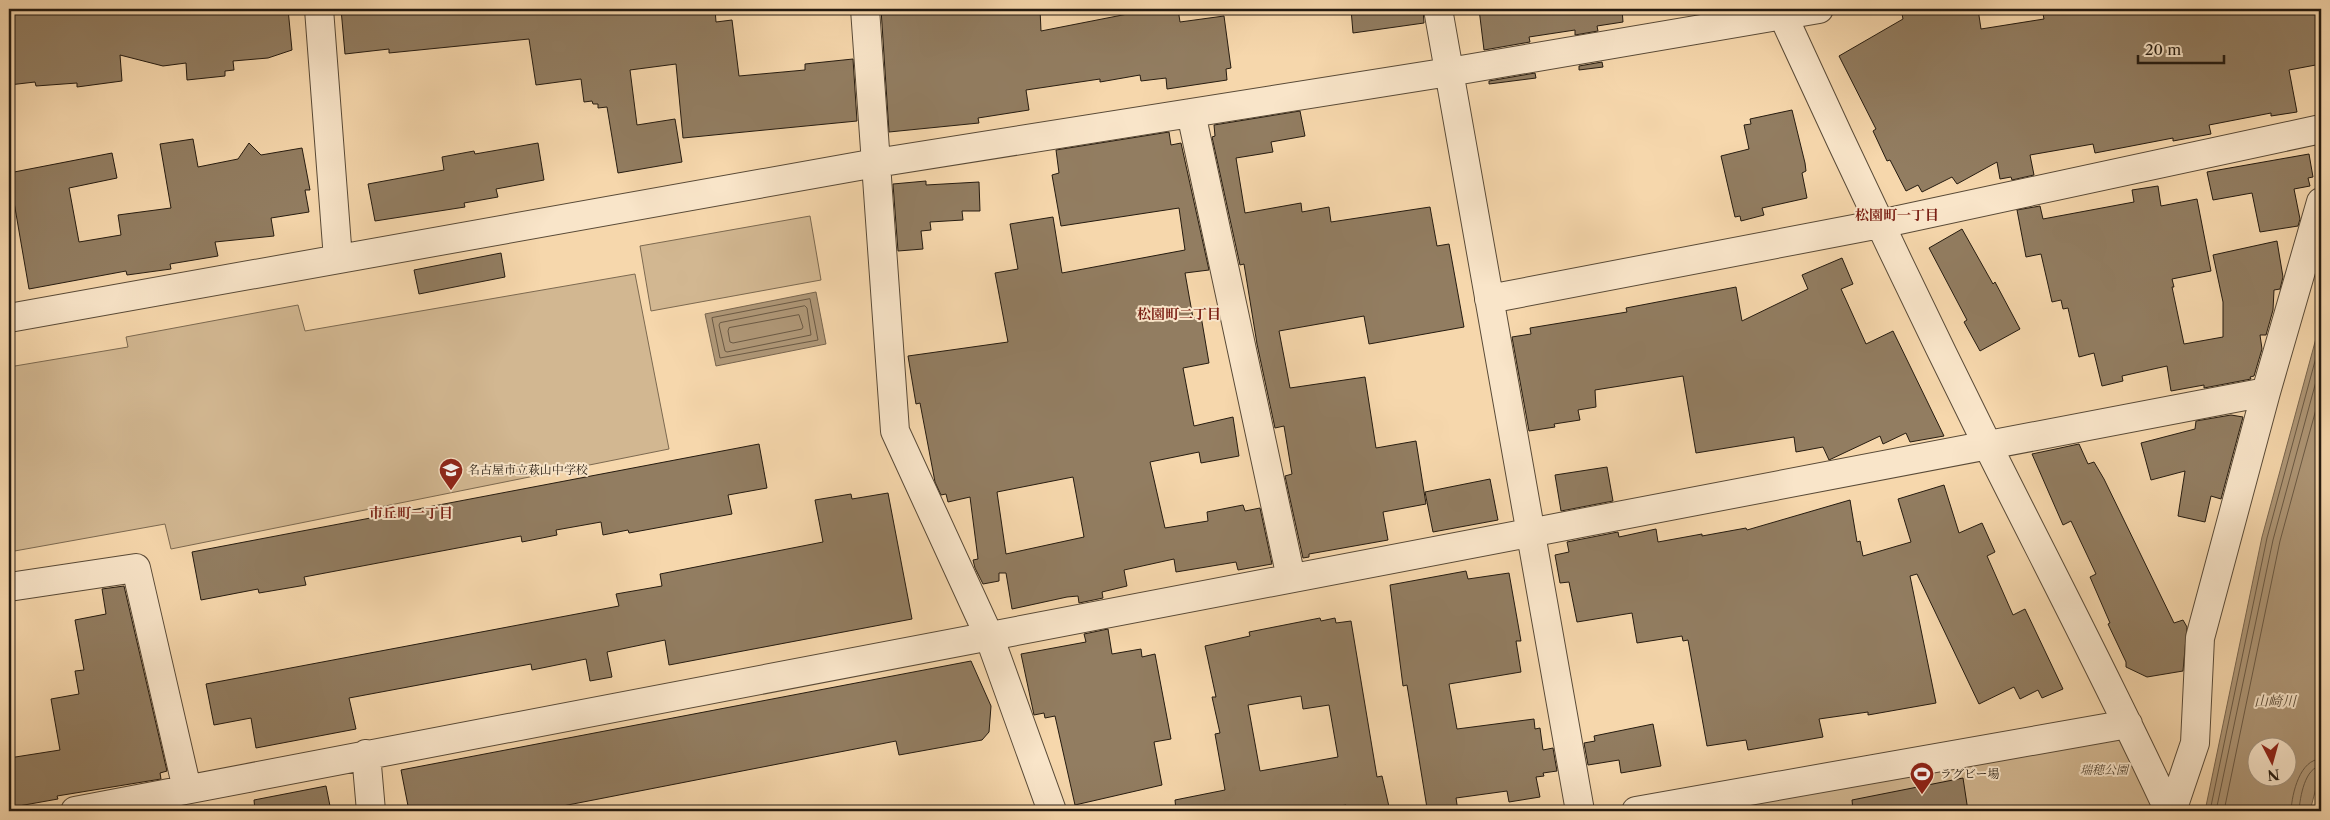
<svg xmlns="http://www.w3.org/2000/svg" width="2330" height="820" font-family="'Libre Caslon Text','Noto Serif JP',serif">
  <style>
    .green { fill: #d2b791; stroke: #7c6950 }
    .water { fill: #af9777; stroke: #78654e; fill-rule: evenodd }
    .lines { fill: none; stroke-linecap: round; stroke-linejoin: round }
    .shore { stroke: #6a5944; stroke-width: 1 }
    .building { fill: #927d61; stroke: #251b10; fill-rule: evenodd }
    .minor-casing { stroke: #594a37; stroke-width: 30 }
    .minor { stroke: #f9e5c9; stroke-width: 28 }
    .labels { text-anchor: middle; stroke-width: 4; stroke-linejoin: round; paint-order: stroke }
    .poi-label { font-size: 12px; fill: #251b10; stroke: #f9e5c9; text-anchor: start }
    .park-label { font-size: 12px; font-style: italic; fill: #594a37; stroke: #f9e5c9 }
    .neighbourhood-label { font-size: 14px; font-weight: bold; fill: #7a1f14; stroke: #f9e5c9 }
    .water-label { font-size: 14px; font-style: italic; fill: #5c4d39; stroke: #f9e5c9 }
  </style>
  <rect width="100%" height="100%" fill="#f6d7ac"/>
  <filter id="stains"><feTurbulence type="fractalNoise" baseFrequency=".004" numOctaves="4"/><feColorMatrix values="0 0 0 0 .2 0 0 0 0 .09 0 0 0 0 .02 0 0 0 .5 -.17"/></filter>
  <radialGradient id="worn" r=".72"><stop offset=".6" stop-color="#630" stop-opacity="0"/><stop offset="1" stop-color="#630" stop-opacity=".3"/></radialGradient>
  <path class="green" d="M810 216 821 280 651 311 640 246Z
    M635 274 669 449 171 549 165 524 9 552V367L128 347 126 337 298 305 305 331Z
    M2128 724 2169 811H1636Z"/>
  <path class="water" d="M816 292 826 344 716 366 705 314Z
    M2321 320V769L2310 811H2205L2262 537ZM2258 748H2288V778H2258Z"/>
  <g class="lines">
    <path class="shore" d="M810 299 818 340 720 358 712 318Z
      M805 306 807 308 811 335 727 352 725 351 719 325 720 323Z
      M799 315 803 327 802 329 733 343 730 342 728 331 729 328Z
      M2210 811 2267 538 2321 339
      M2216 811 2273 540 2321 363
      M2224 811 2280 541 2321 391
      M2291 811C2292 793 2300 759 2321 759
      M2299 811C2300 797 2305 767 2321 766"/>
  </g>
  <path class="building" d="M46 9H288L292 50 268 58 233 61 234 70 225 71V76L187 80 186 63 163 66 120 55 122 81 77 87V83L36 86 35 82 9 85V12Z
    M341 9H715L716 22 732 20 739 76 805 70V64L853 59 857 121 683 138 676 64 630 70 637 125 675 119 682 162 618 173 607 107 598 108V104H593L592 101 584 102 581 79 536 85 529 39 389 53V49L345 54Z
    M881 9H1040L1041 31 1153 9H1178L1180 22 1224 16 1231 68 1226 69 1227 80 1167 89 1166 78 1141 81 1140 75 1100 82V79L1026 90 1029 110 978 118 979 123 889 132Z
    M1351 9H1423L1424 23 1353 33Z
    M1479 9H1622L1623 22 1597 26 1598 31 1575 35V30L1529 37 1530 42 1484 50Z
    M1934 9H1978L1981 29 2044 19 2043 14 2076 9H2321V64L2289 70 2297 112 2271 116V113L2209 125 2211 134 2173 141V138L2095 153 2093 144 2030 155 2034 175 2012 180 2011 177 2000 179 1997 162 1957 184 1952 177 1922 192 1918 185 1906 191 1890 160 1887 161 1873 131 1876 129 1839 56 1903 19 1902 14Z
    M1602 62 1603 67 1579 70V66Z
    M1535 73 1536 78 1489 84V81Z
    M1792 110 1805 163 1806 171 1802 173 1807 198 1762 208 1764 215 1741 221 1740 216 1735 217 1721 156 1749 149 1744 125 1751 124 1750 119Z
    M1300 111 1305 136 1271 142 1273 152 1236 158 1245 213 1301 203 1302 212 1329 207 1331 222 1430 207 1437 246 1449 244 1464 327 1369 344 1364 316 1279 331 1290 388 1365 377 1376 448 1416 441 1426 504 1383 512 1388 540 1309 554V557L1303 558 1285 476 1292 474 1284 426 1275 428 1257 344 1244 264 1240 265 1212 137 1215 136 1214 125Z
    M1169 132 1171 145 1181 143 1209 270 1185 273 1193 318 1201 316 1209 363 1183 368 1194 426 1233 417 1239 456 1201 463 1199 452 1150 462 1165 528 1208 521 1207 512 1243 505 1245 511 1260 508 1272 564 1238 570 1236 562 1176 572 1174 559 1124 570 1127 586 1102 592 1103 598 1079 603 1078 596 1067 597 1012 609 1006 573H999V581L983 584 975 568 973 560 978 559 970 497 948 502 946 494 941 495 935 482 920 403 916 404 908 356 1008 342 995 273 1018 269 1010 224 1053 217 1062 273 1185 250 1179 208 1061 226 1052 175 1059 173 1056 150ZM1073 477 1084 537 1006 554 997 492Z
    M193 139 198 167 238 159 249 143 261 155 302 148 310 190H305L309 212 271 218 274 236 215 242 218 256 170 264 171 269 127 275 126 271 29 289 9 173 112 153 117 178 69 188 79 242 121 235 118 215 171 208 160 144Z
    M538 143 544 180 496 189 498 197 464 203 465 207 375 221 368 184 444 170 442 157 474 151 475 154Z
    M2309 154 2313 177 2308 178 2310 186 2294 189 2300 219 2298 226 2260 232 2252 193 2213 200 2207 172Z
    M926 181V185L979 182 980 211H962L963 220 930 222 931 230 921 231 923 249 898 251 893 184Z
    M2158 186 2161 206 2197 199 2211 271 2172 279 2174 287H2172L2184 344 2223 337V302L2213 255 2277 241 2283 277 2280 289 2274 290 2273 310 2266 335H2260L2262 349 2254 376 2250 377 2251 379 2204 388V385L2171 391 2167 366 2122 376 2123 381 2102 386 2094 353 2079 357 2068 308 2063 309 2061 300 2052 302 2041 254 2026 257 2017 210 2040 206 2043 219 2134 202 2132 190Z
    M1962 229 1993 284 1995 282 2020 329 1980 351 1964 322 1967 320 1929 248Z
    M501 253 505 277 419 294 414 270Z
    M1842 258 1853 284 1841 289 1866 344 1893 331 1944 436 1910 442 1906 433 1883 444 1880 436 1829 460 1823 447 1796 452 1794 437 1696 453 1683 376 1595 390 1596 407 1578 410 1580 420 1554 424 1555 427 1529 431 1512 337 1531 334 1530 328 1627 312 1626 308 1736 287 1742 321 1808 289 1802 275Z
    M2231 415 2243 417 2221 499 2211 496 2205 522 2178 516 2185 471 2151 480 2141 443 2195 429 2196 421Z
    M759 444 767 488 728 495 732 514 629 533 628 530 603 535 601 522 556 530 557 535 522 542 521 536 304 577 306 585 259 593 258 589 201 600 192 552Z
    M2079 444 2088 464 2094 462 2104 479 2174 623 2183 620 2187 627 2183 671 2147 677 2126 667V662L2108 624 2110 623 2090 577 2096 574 2071 521 2063 525 2032 454Z
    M1607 467 1613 501 1561 511 1555 475Z
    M1490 479 1498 520 1433 532 1425 492Z
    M1944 485 1959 533 1982 523 1995 552 1987 556 2013 615 2025 609 2063 689 2042 698 2038 690 2020 699 2014 687 1979 704 1917 574 1910 576 1936 703 1868 715V712L1819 719 1823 737 1748 750 1746 740 1707 746 1688 640 1683 641 1682 636 1637 643 1632 613 1577 622 1569 582 1560 583 1555 555 1569 552 1567 542 1618 532 1619 537 1656 529 1658 542 1702 534V536L1746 528 1747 530 1850 500 1857 542 1860 541 1863 556 1911 542 1898 499Z
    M888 493 912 619 669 665 665 640 607 652 612 677 590 681 586 659 532 670 531 664 349 698 356 729 256 748 251 718 214 725 206 684 619 606 616 594 662 586 660 574 823 542 815 500 851 494 852 499Z
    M1466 571 1468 579 1509 573 1521 641H1516L1521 672 1449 684 1457 729 1534 719 1535 729 1540 728 1543 750 1553 748 1557 771 1543 773 1544 776 1536 777 1540 797 1509 802 1507 791 1456 798 1458 811H1432L1431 808H1427L1407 685 1403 686 1390 585Z
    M124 586 167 771 160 773 161 779 57 796 58 799 13 807 12 802H9V758L60 750 51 699 79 694 75 671 84 670 75 620 106 614 102 589Z
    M1320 618 1321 621 1335 618 1336 623 1351 621 1377 777 1382 776 1390 811H1347L1346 805 1310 811H1176L1175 800 1225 790 1215 734 1220 733 1212 697H1216L1205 646 1250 636 1249 632ZM1301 696 1303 709 1329 705 1338 757 1260 771 1248 705Z
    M1108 629 1112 654 1141 649 1142 657 1155 654 1171 739 1154 742 1162 785 1075 805 1055 716 1045 718 1044 713 1034 715 1021 654 1086 642 1084 634Z
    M971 661 991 706 989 732 982 740 899 755 896 741 537 811H409L401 770Z
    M1653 724 1661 766 1621 773 1619 760 1588 765 1584 743 1595 741 1594 736Z
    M1963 778 1968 811H1853L1852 800Z
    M326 786 331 811H255L254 800Z"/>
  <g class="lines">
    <defs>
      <path id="minor" d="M319 9 338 259
        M865 9 895 431 989 636 1052 811
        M1438 9 1580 811
        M1780 9C1847 156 1916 301 1988 446 2049 568 2112 688 2169 811
        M1191 113 1291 578
        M1489 299 1880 224 2321 129
        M9 318 876 163 1449 72 1819 9
        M9 587 136 568 187 789
        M366 754 371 811
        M75 811 2266 392
        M1636 811 2128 724
        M2172 811 2195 743 2200 638 2266 392 2321 202"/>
    </defs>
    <use href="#minor" class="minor-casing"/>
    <use href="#minor" class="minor"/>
  </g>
  <defs>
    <symbol id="school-pin" viewBox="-11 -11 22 30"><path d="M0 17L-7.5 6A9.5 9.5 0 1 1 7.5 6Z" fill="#8f2418" stroke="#f9e5c9"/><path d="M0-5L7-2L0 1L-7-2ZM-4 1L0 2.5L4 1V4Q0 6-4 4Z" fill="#fff"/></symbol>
    <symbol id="stadium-pin" viewBox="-11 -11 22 30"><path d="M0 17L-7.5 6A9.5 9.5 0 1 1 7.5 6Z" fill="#8f2418" stroke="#f9e5c9"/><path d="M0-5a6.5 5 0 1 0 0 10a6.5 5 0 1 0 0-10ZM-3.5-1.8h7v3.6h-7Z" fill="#fff"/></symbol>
  </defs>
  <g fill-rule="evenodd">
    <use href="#school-pin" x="437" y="456" width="28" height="38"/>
    <use href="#stadium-pin" x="1908" y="760" width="28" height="38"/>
  </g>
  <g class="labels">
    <g class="poi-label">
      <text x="468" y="474">名古屋市立萩山中学校</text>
      <text x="1940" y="778">ラグビー場</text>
    </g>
    <g class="park-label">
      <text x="2104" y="774">瑞穂公園</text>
    </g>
    <g class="neighbourhood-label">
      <text x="1897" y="220">松園町一丁目</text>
      <text x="1179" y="319">松園町二丁目</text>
      <text x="411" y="518">市丘町一丁目</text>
    </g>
    <g class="water-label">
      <text x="2275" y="706">山崎川</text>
    </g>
  </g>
  <rect width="2330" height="820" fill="none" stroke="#f6d7ac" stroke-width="30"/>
  <rect x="10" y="10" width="2310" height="800" fill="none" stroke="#251b10" stroke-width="2.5"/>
  <rect x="15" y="15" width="2300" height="790" fill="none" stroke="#251b10"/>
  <g transform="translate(2272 762) rotate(174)"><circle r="24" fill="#f9e5c9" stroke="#a4947f"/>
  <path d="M0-4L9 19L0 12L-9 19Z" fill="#8f2418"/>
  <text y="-8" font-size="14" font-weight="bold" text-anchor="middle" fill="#251b10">N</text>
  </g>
  <path d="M2138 55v8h86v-8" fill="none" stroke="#251b10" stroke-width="2.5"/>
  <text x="2145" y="55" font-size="15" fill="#251b10" stroke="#f9e5c9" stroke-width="4" paint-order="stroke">20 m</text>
  <rect width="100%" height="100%" filter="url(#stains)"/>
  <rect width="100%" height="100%" fill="url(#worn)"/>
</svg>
